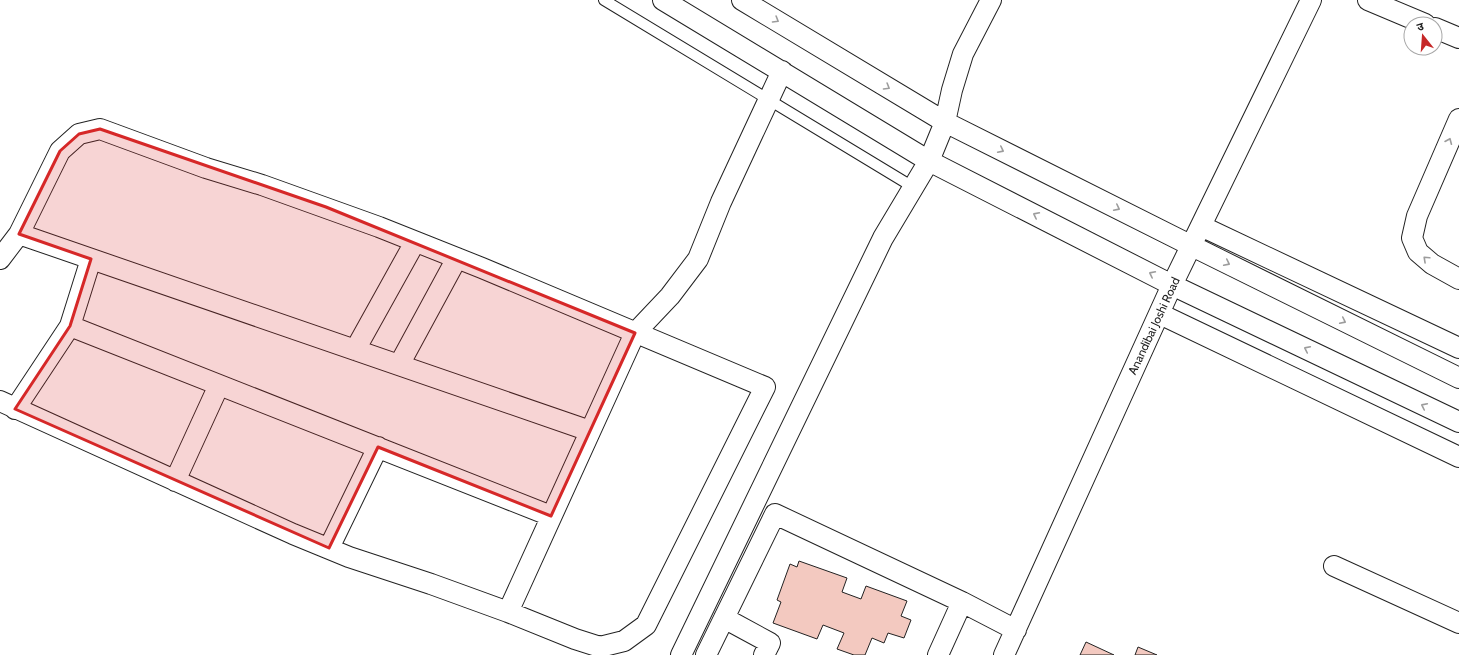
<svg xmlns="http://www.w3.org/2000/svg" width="1459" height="655" font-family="Cabin,'Noto Sans Devanagari',sans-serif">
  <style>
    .building { fill: #f3c9c0; stroke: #222 }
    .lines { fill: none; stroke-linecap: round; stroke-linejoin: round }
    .service-casing { stroke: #222; stroke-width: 12 }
    .minor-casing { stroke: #222; stroke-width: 22 }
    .service { stroke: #fff; stroke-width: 10 }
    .minor { stroke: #fff; stroke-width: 20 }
    .oneway { stroke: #9c9c9c }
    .marked { fill: #d62828; fill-opacity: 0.2; stroke: #d62828; stroke-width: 3; stroke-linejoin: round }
    .labels { text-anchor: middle; stroke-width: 3; stroke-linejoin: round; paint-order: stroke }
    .street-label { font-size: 12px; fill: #222; stroke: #fff }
  </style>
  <rect width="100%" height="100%" fill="#fff"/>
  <path class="building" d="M799 561 847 578 842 592 861 599 866 586 907 601 901 616 911 620 904 638 888 633 884 643 872 638 865 655H854L837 649 844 633 823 625 817 639 773 623 781 602 777 600 790 564 797 567Z
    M1086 642 1114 655H1080Z
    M1138 647 1157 655H1135Z"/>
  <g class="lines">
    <defs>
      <path id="service" d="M604 0 913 187"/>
      <path id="minor" d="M663 0 929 161 1172 285 1459 422
        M742 0 945 122 1192 246 1459 378
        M1368 0 1425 24
        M1435 28 1459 38
        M1459 119 1417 216 1412 238 1418 252 1432 264 1459 279
        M1201 226 1459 348
        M19 234 590 431
        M0 259 19 234 60 151 79 134 100 129 206 168 262 185 379 227 482 268 765 387 646 625 624 641 600 647 575 639 508 612 431 584 349 557 293 534 0 401
        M91 259 70 326 551 516
        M1160 314 1459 457
        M355 350 415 242
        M399 365 457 258
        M15 409 70 326
        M175 481 219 385
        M329 548 378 447
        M1334 566 1459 623
        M508 612 635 333 670 296 698 259 721 202 782 71
        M724 618 770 643 764 655
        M681 655 883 238 929 161 945 122 952 90 963 54 991 0
        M706 655 775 514 962 602 1016 630
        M938 655 962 602
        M1004 655 1172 285 1311 0"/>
    </defs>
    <use href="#service" class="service-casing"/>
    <use href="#minor" class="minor-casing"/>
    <use href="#service" class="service"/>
    <use href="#minor" class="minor"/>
  </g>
  <defs><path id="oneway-chevron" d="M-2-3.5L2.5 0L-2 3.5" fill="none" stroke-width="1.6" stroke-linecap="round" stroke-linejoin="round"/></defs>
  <g class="oneway">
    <use href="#oneway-chevron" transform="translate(776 20) rotate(31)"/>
    <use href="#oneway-chevron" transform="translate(887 87) rotate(31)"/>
    <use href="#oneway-chevron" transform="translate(1449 141) rotate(-67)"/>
    <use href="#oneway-chevron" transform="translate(1001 150) rotate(27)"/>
    <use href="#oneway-chevron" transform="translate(1117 208) rotate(27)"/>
    <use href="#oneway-chevron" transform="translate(1036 215) rotate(-153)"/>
    <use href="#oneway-chevron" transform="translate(1426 259) rotate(-137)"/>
    <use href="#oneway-chevron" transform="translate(1227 263) rotate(26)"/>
    <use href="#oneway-chevron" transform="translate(1152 274) rotate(-153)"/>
    <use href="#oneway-chevron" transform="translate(1343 321) rotate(26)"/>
    <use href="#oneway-chevron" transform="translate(1307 349) rotate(-154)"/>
    <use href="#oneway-chevron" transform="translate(1424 406) rotate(-154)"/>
  </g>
  <path class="marked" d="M100 129 326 207 635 333 551 516 378 447 329 548 15 409 70 326 91 259 19 234 60 151 79 134Z"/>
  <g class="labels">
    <g class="street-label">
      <text transform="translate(1154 326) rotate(-65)" y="4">Anandibai Joshi Road</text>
    </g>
  </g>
  <g transform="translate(1423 36) rotate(343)"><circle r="19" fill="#ffffff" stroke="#a7a7a7"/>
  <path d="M0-3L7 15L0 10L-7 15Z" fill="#c62828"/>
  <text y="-6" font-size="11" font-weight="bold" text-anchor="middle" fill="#222222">उ</text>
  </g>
</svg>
